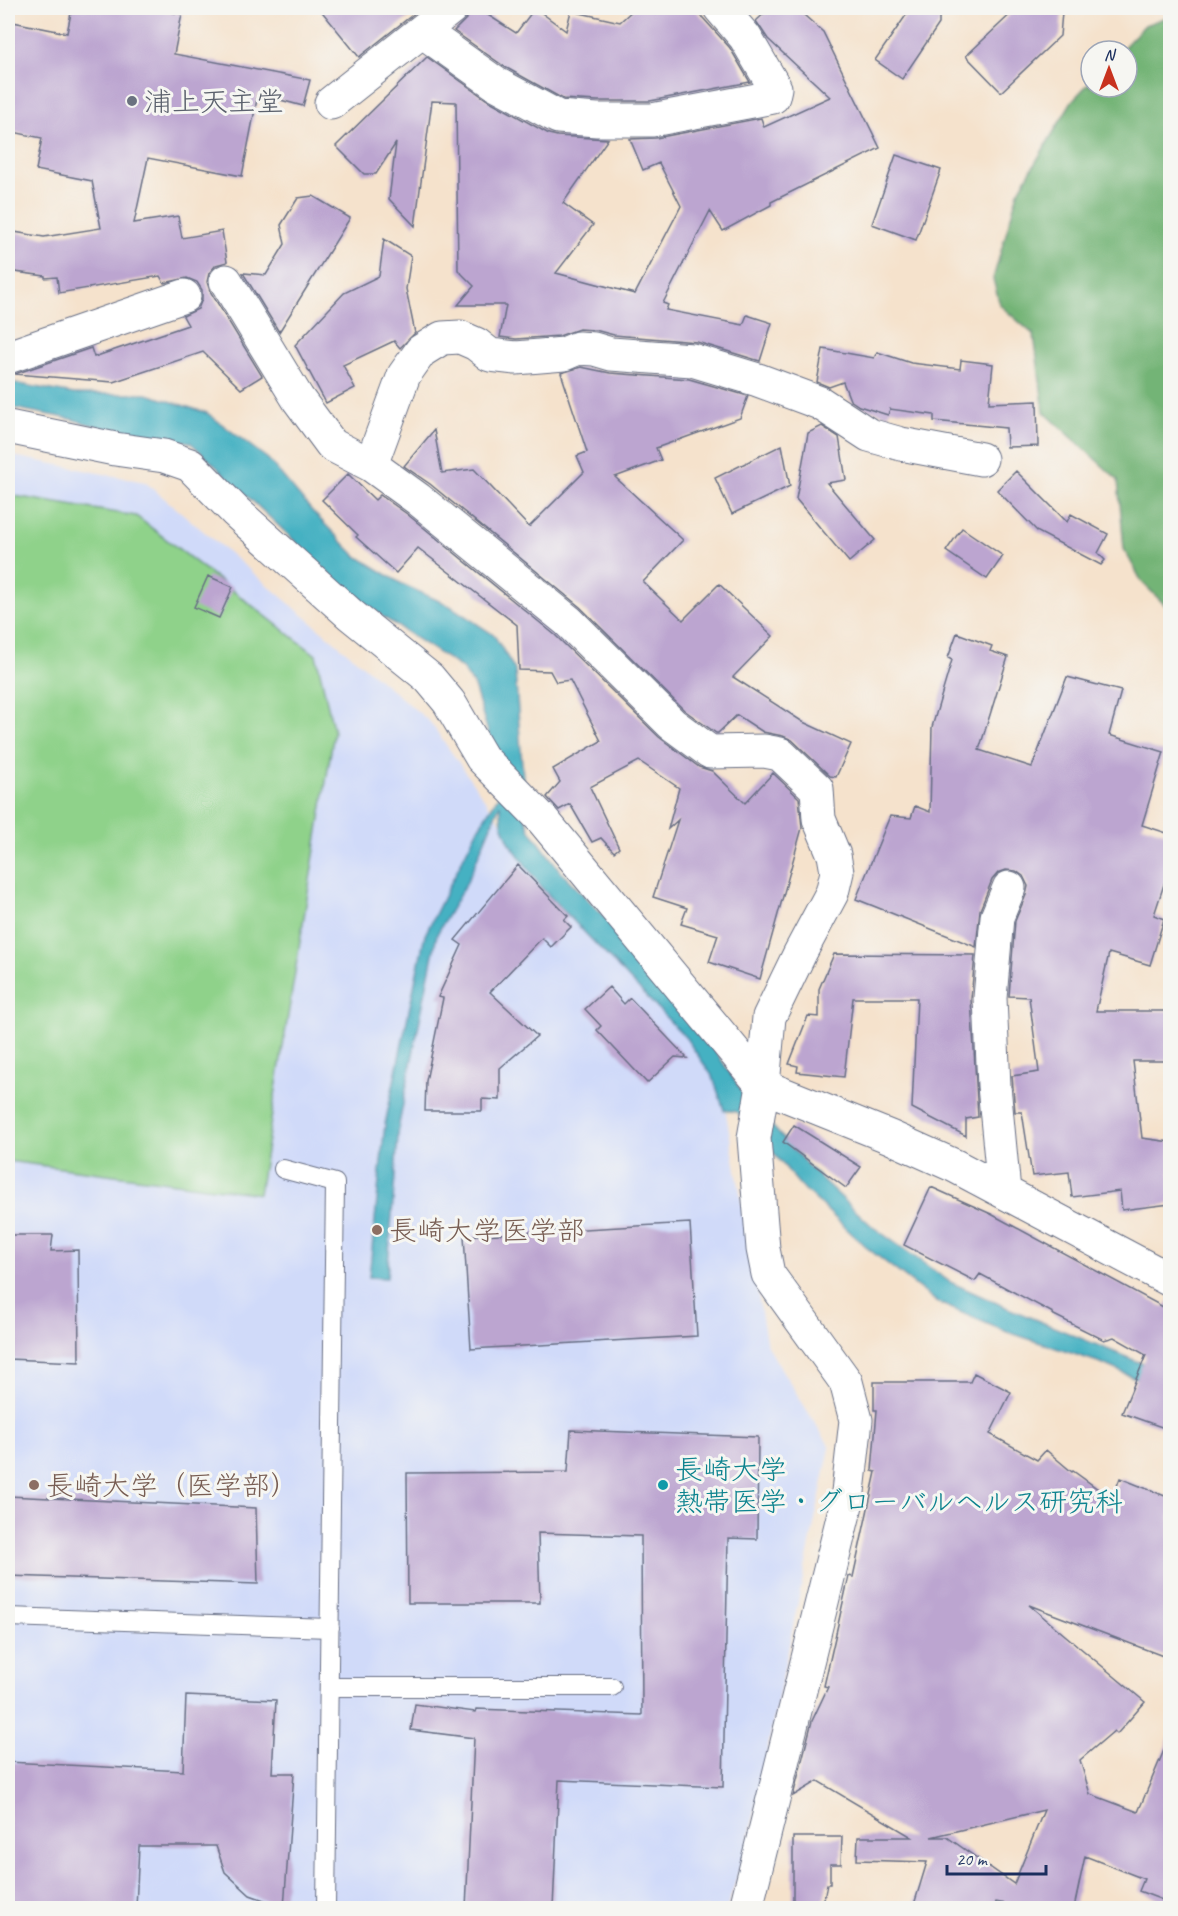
<svg xmlns="http://www.w3.org/2000/svg" width="1178" height="1916" font-family="Caveat,'Klee One',sans-serif">
  <style>
    .built { fill: #d0daf9 }
    .green { fill: #8fd28a; stroke: #558074; stroke-width: 1.5 }
    .forest { fill: #73b476; stroke: #47726a; stroke-width: 1.5 }
    .water { fill: #45b1c2; stroke: #307090; stroke-width: 1.5 }
    .building { fill: #bca5d0; fill-rule: evenodd }
    .lines { fill: none; stroke-linecap: round; stroke-linejoin: round }
    .service-casing { stroke: #676e84; stroke-width: 20 }
    .minor-casing { stroke: #676e84; stroke-width: 35 }
    .service { stroke: #fff; stroke-width: 18 }
    .minor { stroke: #fff; stroke-width: 33 }
    .worship-dot { fill: #6b7280; stroke: #f6f6f2; stroke-width: 2 }
    .education-dot { fill: #8d6e63; stroke: #f6f6f2; stroke-width: 2 }
    .culture-dot { fill: #0f9aa8; stroke: #f6f6f2; stroke-width: 2 }
    .labels { text-anchor: middle; stroke-width: 6; stroke-linejoin: round; paint-order: stroke }
    .worship-label { font-size: 28px; fill: #5b616d; stroke: #f6f6f2; text-anchor: start }
    .education-label { font-size: 28px; fill: #785e54; stroke: #f6f6f2; text-anchor: start }
    .culture-label { font-size: 28px; fill: #0d838f; stroke: #f6f6f2; text-anchor: start }
  </style>
  <rect width="100%" height="100%" fill="#f6f6f2"/>
  <filter id="ink" filterUnits="userSpaceOnUse"><feTurbulence type="fractalNoise" baseFrequency=".0167" numOctaves="2"/><feDisplacementMap in="SourceGraphic" scale="12" xChannelSelector="R" yChannelSelector="G"/><feConvolveMatrix kernelMatrix="1 2 1 2 8 2 1 2 1" color-interpolation-filters="sRGB"/></filter>
  <filter id="wash" filterUnits="userSpaceOnUse"><feTurbulence type="fractalNoise" baseFrequency=".008" numOctaves="4" result="noise"/><feDisplacementMap in="SourceGraphic" scale="24" xChannelSelector="R" yChannelSelector="G"/><feGaussianBlur stdDeviation="1.35" result="paint"/><feColorMatrix in="noise" values="0 0 0 0 0 0 0 0 0 0 0 0 0 0 0 0 0 1.4 0 .05"/><feComposite in="paint" operator="in"/></filter>
  <g filter="url(#wash)">
    <rect width="100%" height="100%" fill="#f5e2cc"/>
    <path class="built" d="M8 455 145 482 430 722 523 854 697 1035 726 1113 767 1346 830 1447 749 1840 727 1908H8Z"/>
    <path class="green" d="M8 495 136 516 316 655 334 732 259 1194 8 1161Z"/>
    <path class="forest" d="M1170 16V610L1142 582 1124 549 1118 480 1044 412 1034 335 1000 305 993 279 1018 192 1072 101 1091 81V87H1127V51H1120L1145 25Z"/>
    <path class="water" d="M8 382 74 394H147L207 413 268 459 313 512 355 555 402 584 450 606 494 635 515 670 526 819 530 830 561 872 676 990 744 1095 811 1169 873 1227 950 1282 1010 1309 1170 1375V1393L1101 1363 1002 1330 937 1302 866 1247 798 1183 769 1147 737 1112 724 1110 713 1077 686 1038 542 888 509 842 502 824 500 804 468 880 437 934 399 1124 387 1278 369 1277 385 1124 425 935 476 832 499 795 496 758 474 686 462 668 383 617 338 582 190 442 123 434 71 419 8 407Z"/>
    <g id="blocks">
      <path class="building" d="M72 8H147L182 14 174 54 310 80 303 106 258 94 242 176 148 158 134 223 178 216 182 238 222 231 227 262 216 265 209 273 207 282 210 291 262 376 241 389 203 352 113 382 15 374 91 348 94 357 188 325 183 316 198 309 202 299V290L197 282 187 278 164 283 160 276 59 293 57 277 45 278V276L8 271V231L44 237 101 228 92 181 36 170 42 138 8 131V21L67 33Z
        M319 8H421L359 57Z
        M477 8 516 33 535 8 566 31 571 11 620 22 635 8H694L730 48 750 82 650 101H598L563 99 505 67 454 31Z
        M770 8H796L823 32 880 148 771 202V205L723 231 710 211 663 303 668 305 666 310 743 325 747 315 772 323 760 361 697 342 614 335 595 330 579 329 559 336 516 339 500 337 506 305H458L474 286 458 270 456 102 432 101 415 226 389 199 396 143 376 174H364L336 146 427 57 486 99 549 134 557 136 608 139 563 203 593 225 556 273 635 294 681 206 659 163 643 170 630 139 656 138 761 118 764 127 830 97 768 39 756 21Z
        M911 8H939V24L902 79 875 60Z
        M1017 8 1062 12 1060 36 1001 92 966 56Z
        M896 155 941 170 916 240 872 224Z
        M313 196 350 218 279 332 243 273 266 275 285 244 281 225 298 198Z
        M384 239 411 256 406 289 415 333 400 348 394 341 343 365 355 388 326 403 295 345 344 293 379 276Z
        M823 349 874 358 877 352 911 363 960 369 961 360 993 364 989 403 1037 401 1038 446 1007 447 1006 428 934 421V415L890 409 888 415 859 406 850 400 843 382 829 387 817 382Z
        M581 367 610 373 689 379 748 396 740 418 656 448 661 460 615 477 683 540 643 582 683 620 719 584 773 636 733 677 803 722 851 744 836 777 830 776 792 740 783 736 763 732 737 715 718 733H716L684 710 580 607 430 484 404 466 434 430 442 473 474 469 529 527 584 472 577 456 587 452 561 373Z
        M822 426 839 437 846 480 827 483 875 540 849 562 796 499 808 433Z
        M782 445 790 486 732 514 715 478Z
        M1016 471 1067 522 1071 514 1108 534 1098 553 1105 560 1101 565 1038 532 997 490Z
        M348 474 375 500 380 495 407 514 555 635 659 737 699 767 712 771 745 803 773 773 799 798 802 828 760 979 709 962 718 935 681 924 687 908 653 897 678 820 668 829 679 788 639 761 590 787 619 848 614 852 601 838 592 842 570 804 559 810 547 797 560 782 553 769 601 741 570 680 556 682 550 671 519 670 517 625 418 548 396 573 356 537 358 535 322 500Z
        M962 528 1003 556 987 579 946 551Z
        M208 576 233 587 219 618 194 607Z
        M957 633 992 646 990 651 1008 657 979 750 1032 767 1067 677 1121 691 1109 735 1164 752 1142 825 1170 834V866L1154 915 1164 919 1150 965 1109 953 1096 1011H1170V1061H1133L1142 1138 1170 1142V1204L1122 1210 1120 1191 1072 1197 1069 1172 1032 1176 1022 1112H1015L1012 1076 1039 1072 1029 997 1009 996 1015 921 1026 895 1028 886 1023 876 1016 871 1006 870 998 873 992 880 980 910 976 947 856 899 890 816 911 818 915 806 930 812 932 727 952 660 948 658Z
        M518 865 568 916 564 920 571 927 551 947 542 938 490 992 537 1036 500 1068V1100L482 1099V1111H425L426 1081 443 998 438 997 462 945 455 940Z
        M834 954 975 955 971 999 978 1117 966 1119V1136L912 1108 917 998H853L844 1077 797 1072 798 1066 789 1064 808 1016 819 1017V989Z
        M609 987 624 1004 630 998 687 1058 675 1057 647 1083 597 1030 601 1026 585 1009Z
        M794 1125 861 1167 846 1188 783 1142Z
        M931 1187 991 1214 1165 1308 1170 1299V1430L1122 1413 1146 1355 1114 1337 1104 1340 1052 1314 1053 1313 980 1274 975 1281 904 1245Z
        M690 1223 697 1336 471 1349 464 1236Z
        M8 1235H53L51 1251 78 1250 79 1362 8 1359Z
        M974 1373 1011 1392 990 1434 1037 1460 1046 1450 1072 1472 1073 1471 1112 1499 1120 1478 1170 1498V1638L1163 1656 1029 1605 1145 1702 1117 1734 1114 1731 1080 1760 1090 1794 1138 1812 1170 1736V1903L1139 1891 1144 1879 1085 1856 1074 1908H1027L996 1902 994 1908H913L927 1862 857 1860 858 1837H912L818 1781 793 1796 812 1721 828 1687 824 1686 849 1576 853 1577 876 1472 872 1471 877 1410H874V1382H970ZM1044 1810 1014 1884 947 1837H931Z
        M571 1430 758 1437 757 1539 728 1538 723 1787 559 1780 553 1908H466L474 1738 411 1730 415 1704 475 1712 476 1709 642 1715 641 1536 538 1533 540 1603H408L407 1473 568 1472Z
        M8 1496 256 1508 258 1584 8 1576Z
        M186 1696 276 1700 272 1773H294L284 1907 250 1895 225 1872 216 1846H139L136 1908H8V1762L183 1771Z
        M793 1837H842L841 1864H830V1884H827L822 1908H793Z"/>
    </g>
  </g>
  <g filter="url(#ink)">
    <use href="#blocks" fill-opacity="0" stroke="#676e84" stroke-width="1.5"/>
    <g class="lines">
      <defs>
        <path id="service" d="M283 1169 335 1183 326 1908
          M8 1617 330 1628
          M329 1687H612"/>
        <path id="minor" d="M422 31 495 83 558 117 597 120H652L773 97 775 88 745 37 720 8
          M331 103 451 8
          M226 281 298 399 332 445 371 465 418 499 568 621 672 724 710 752 764 751 780 754 817 789 819 819 834 855 837 872 832 893 800 953 769 1017 763 1086 754 1138 763 1249 768 1274 846 1382 856 1420 847 1501 746 1908
          M8 357 184 296
          M8 427 115 449 164 456 190 465 236 512 351 615 429 678 449 702 482 758 542 819 763 1086 890 1137 955 1166 1170 1280
          M371 465 404 375 421 351 442 338 460 337 476 344 490 355 516 358 564 354 578 348 594 349 611 354 692 360 758 380 820 403 869 435 901 444 981 459
          M1004 1191 994 1086 990 998 997 917 1009 888"/>
      </defs>
      <use href="#service" class="service-casing"/>
      <use href="#minor" class="minor-casing"/>
      <use href="#service" class="service"/>
      <use href="#minor" class="minor"/>
    </g>
  </g>
  <circle class="worship-dot" cx="132" cy="101" r="6"/>
  <g class="education-dot">
    <circle cx="377" cy="1230" r="6"/>
    <circle cx="34" cy="1485" r="6"/>
  </g>
  <circle class="culture-dot" cx="663" cy="1485" r="6"/>
  <g class="labels">
    <g class="worship-label">
      <text x="144" y="111">浦上天主堂</text>
    </g>
    <g class="education-label">
      <text x="389" y="1240">長崎大学医学部</text>
      <text x="46" y="1495">長崎大学（医学部）</text>
    </g>
    <g class="culture-label">
      <text x="675" y="1479">長崎大学<tspan x="675" dy="32">熱帯医学・グローバルヘルス研究科</tspan></text>
    </g>
  </g>
  <rect width="1178" height="1916" fill="none" stroke="#f6f6f2" stroke-width="30"/>
  <g transform="translate(1109 69)"><circle r="28" fill="#f6f6f2" stroke="#9ea6b7" stroke-width="1.5"/>
  <path d="M0-4.5L10 22L0 15L-10 22Z" fill="#c8321e"/>
  <text y="-9" font-size="16" font-weight="bold" text-anchor="middle" fill="#1b2f5e">N</text>
  </g>
  <path d="M947 1865v9h99v-9" fill="none" stroke="#1b2f5e" stroke-width="3"/>
  <text x="956" y="1865" font-size="18" fill="#1b2f5e" stroke="#f6f6f2" stroke-width="4.5" paint-order="stroke">20 m</text>
</svg>
